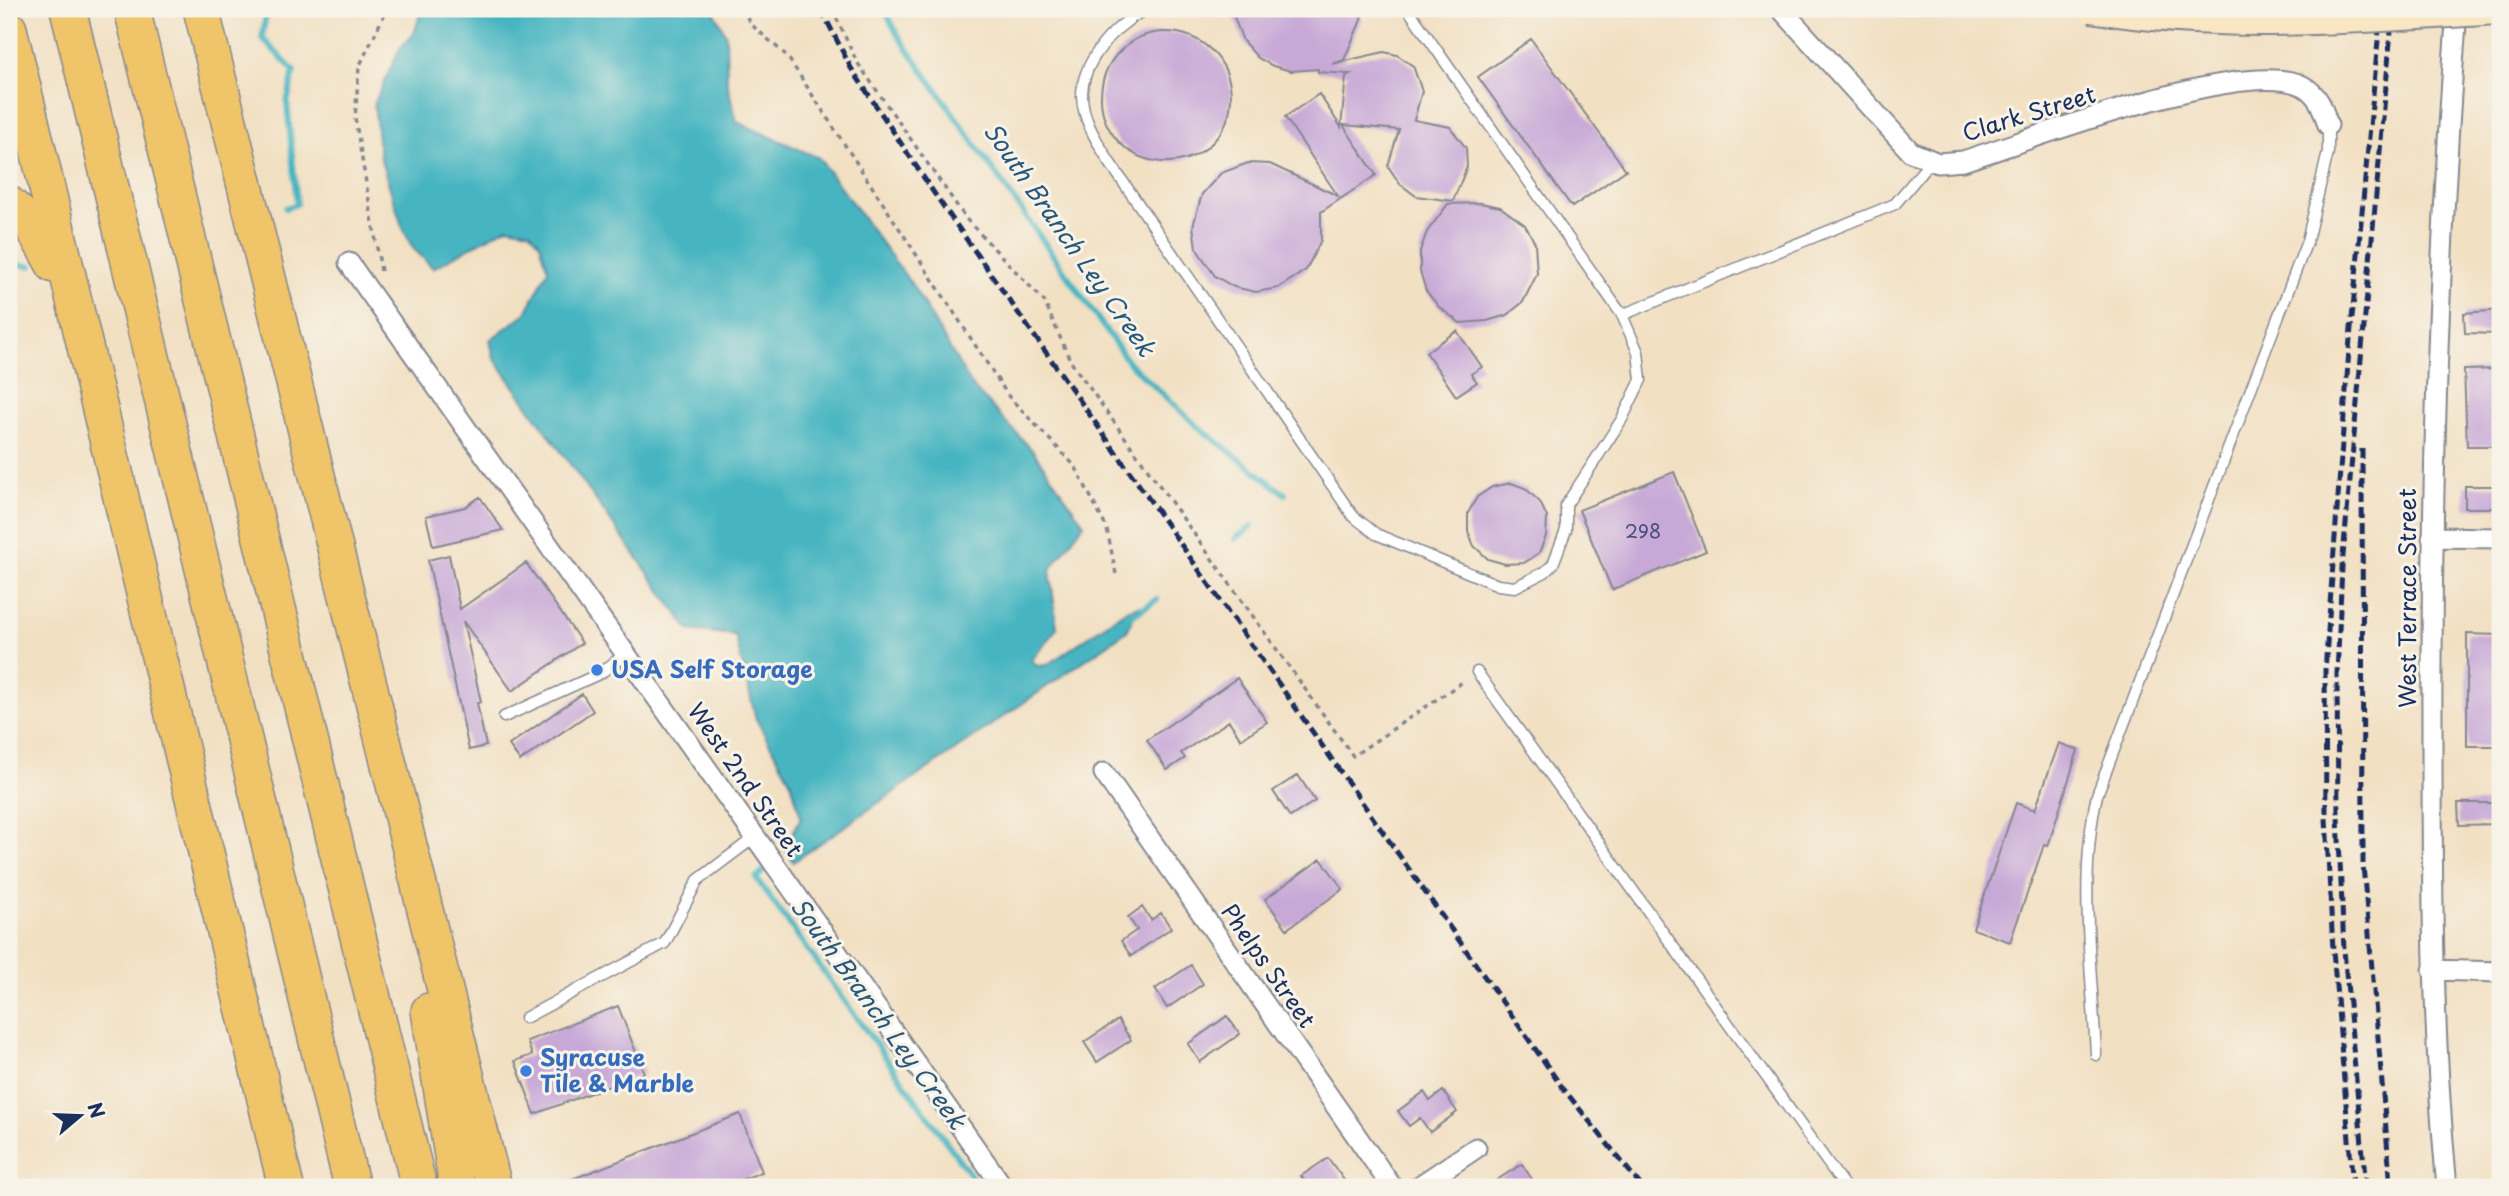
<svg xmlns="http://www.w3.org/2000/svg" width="2509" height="1196" font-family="'Playpen Sans',sans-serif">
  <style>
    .water { fill: #47b5c1; stroke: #317290; stroke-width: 2 }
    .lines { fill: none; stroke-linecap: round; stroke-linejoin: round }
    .stream { stroke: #47b5c1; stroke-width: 6 }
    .building { fill: #c7a8d7 }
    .lane-casing { stroke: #868890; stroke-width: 13 }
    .street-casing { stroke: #868890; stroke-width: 23 }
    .highway-casing { stroke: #868890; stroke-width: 38 }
    .path { stroke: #868890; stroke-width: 3.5; stroke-dasharray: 5 5; stroke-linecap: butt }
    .lane { stroke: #fff; stroke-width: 10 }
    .street { stroke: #fff; stroke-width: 19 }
    .highway { stroke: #f0c469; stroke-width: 35 }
    .rail { stroke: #1b2f5e; stroke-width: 5; stroke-dasharray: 10 5; stroke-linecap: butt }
    .secondary-bridge-casing { stroke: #868890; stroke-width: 30; stroke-linecap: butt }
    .secondary-bridge { stroke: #f9e7c3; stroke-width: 26 }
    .shop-dot { fill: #3f7fe0; stroke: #f7f3e8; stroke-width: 2.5 }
    .labels { text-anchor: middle; stroke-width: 6; stroke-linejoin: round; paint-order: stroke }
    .number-label { font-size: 19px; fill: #464d7c }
    .street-label { font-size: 23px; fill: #1b2f5e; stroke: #f7f3e8 }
    .shop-label { font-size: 23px; font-weight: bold; fill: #366cbe; stroke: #f7f3e8; text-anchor: start }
    .water-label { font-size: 24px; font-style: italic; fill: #28577c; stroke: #f7f3e8 }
  </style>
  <rect width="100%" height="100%" fill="#f7f3e8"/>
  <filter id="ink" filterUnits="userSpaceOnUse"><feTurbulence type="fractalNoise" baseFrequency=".0143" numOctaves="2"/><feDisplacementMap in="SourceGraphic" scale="14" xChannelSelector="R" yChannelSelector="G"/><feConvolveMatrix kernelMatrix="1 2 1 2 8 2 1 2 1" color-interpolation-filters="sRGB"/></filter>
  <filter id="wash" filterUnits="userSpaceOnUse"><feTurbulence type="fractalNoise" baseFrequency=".00686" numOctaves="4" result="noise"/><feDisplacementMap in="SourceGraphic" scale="28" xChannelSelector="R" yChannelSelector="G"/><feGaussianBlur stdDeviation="1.57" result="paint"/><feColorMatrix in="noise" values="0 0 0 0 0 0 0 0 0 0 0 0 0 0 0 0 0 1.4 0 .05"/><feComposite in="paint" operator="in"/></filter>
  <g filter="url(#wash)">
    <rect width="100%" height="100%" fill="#f2e0c3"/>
    <path class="water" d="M422 9H713L726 35 727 83 737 122 819 158 913 286 972 386 1034 452 1084 524 1050 570 1057 628 1032 660 1037 666 1047 665 1127 610 1139 606 1127 631 793 862 785 848 801 817 791 782 756 719 735 635 689 630 494 358 490 340 526 313 548 270 540 244 530 231 507 227 433 268 412 247 402 226 380 157 374 104 400 48 414 34Z"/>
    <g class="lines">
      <path class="stream" d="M267 9 262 38 294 71 287 103 297 204 286 208
        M884 9 898 35 1129 363 1197 426 1285 494
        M9 264 31 266
        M1235 539 1252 526
        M1132 616 1157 599
        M769 866 756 878 979 1187"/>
    </g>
    <g id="blocks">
      <path class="building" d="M1231 9H1362L1361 20 1344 60 1332 64 1384 52 1397 55 1413 66 1422 91 1414 120 1450 127 1466 148 1467 167 1453 201 1416 196 1400 184 1388 166 1399 130 1343 125 1376 175 1321 212V240L1306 270 1278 288 1256 292 1234 287 1215 276 1196 248 1193 226 1202 194 1221 173 1248 163 1270 164 1338 196 1285 117 1319 94 1341 127 1346 76 1350 74 1318 72V69L1291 71 1273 66 1258 58 1243 41Z
        M1101 97a65 65 0 1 1 130 0a65 65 0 1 1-130 0Z
        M1531 39 1626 170 1572 207 1478 77Z
        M1480 203 1500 207 1525 225 1535 243 1537 274 1523 302 1507 315 1487 321 1460 323 1439 307 1426 291 1420 271V251L1427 232 1448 204Z
        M2500 310V334L2465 333 2464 313Z
        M1457 331 1482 367 1471 374 1477 382 1456 396 1426 352Z
        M2500 369V442H2497V446H2467L2464 370Z
        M1674 472 1706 551 1612 590 1579 510Z
        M1511 483 1525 488 1540 502 1547 517 1546 536 1539 553 1524 563 1505 564 1488 559 1474 546 1468 531V513L1477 497 1492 487Z
        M2465 486H2500V508H2465Z
        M480 497 503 530 433 546 426 516 465 507Z
        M449 555 460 609 526 563 582 643 512 691 463 621 481 702 477 703 486 746 469 750 428 560Z
        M2467 634 2500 635V746H2467Z
        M1237 678 1267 722 1241 739 1229 721 1181 753 1185 758 1167 770 1147 740Z
        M582 694 593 711 520 761 509 745Z
        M2059 743 2078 750 2048 846 2044 845 2010 942 1973 929 2016 803 2035 810Z
        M1298 775 1315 801 1290 817 1273 791Z
        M2458 803H2500V824L2459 825Z
        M1321 859 1343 889 1287 929 1265 899Z
        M1142 907 1151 920 1161 913 1171 928 1131 956 1121 941 1137 930 1128 917Z
        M1191 965 1203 984 1167 1008 1155 989Z
        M618 1006 644 1073 535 1114 515 1061 532 1055 527 1041Z
        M1227 1016 1240 1034 1200 1062 1188 1044Z
        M1118 1020 1131 1040 1097 1062 1084 1042Z
        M1443 1091 1457 1112 1430 1132 1420 1118 1409 1126 1398 1111 1424 1092 1430 1101Z
        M740 1114 762 1172 722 1187H552Z
        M1328 1158 1349 1187H1309L1301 1176Z
        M1522 1164 1537 1187H1486Z"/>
    </g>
  </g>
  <g filter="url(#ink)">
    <use href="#blocks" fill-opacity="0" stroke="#868890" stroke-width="2"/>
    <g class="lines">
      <defs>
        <path id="lane" d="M1146 9C1112 27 1073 69 1084 110 1088 128 1099 144 1108 160L1353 516 1376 534 1498 585 1515 587 1545 572 1553 564 1566 530V505L1622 419 1641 380 1638 352 1622 315 1408 9
          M1622 315 1895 204 1931 161
          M1477 672 1845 1187
          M504 717 601 673 626 653
          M525 1018 665 943 698 880 755 837
          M2096 1055C2092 969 2078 879 2097 795L2307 241 2328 152V125"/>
        <path id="street" d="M1781 9 1911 152 1938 163 1963 161C2031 140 2244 56 2303 86 2319 95 2323 109 2328 125
          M349 263 1003 1187
          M2432 537 2500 538
          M1104 773 1392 1187
          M2433 970 2500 972
          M1418 1187 1476 1148
          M2447 1187C2432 1031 2432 882 2432 725 2431 486 2439 247 2457 9"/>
        <path id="highway" d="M68 9 352 1187
          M132 9 419 1187
          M201 9 494 1187
          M9 29 286 1187
          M9 204 31 224 54 265
          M429 1011 457 1187"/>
      </defs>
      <use href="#lane" class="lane-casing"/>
      <use href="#street" class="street-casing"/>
      <use href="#highway" class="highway-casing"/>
      <path class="path" d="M741 9 754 27 787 56 1009 397 1075 466 1107 529 1116 574
        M832 9 857 62 967 220 1044 301 1071 362 1353 756 1464 681
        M381 271 355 118 359 67 387 9"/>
      <use href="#lane" class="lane"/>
      <use href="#street" class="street"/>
      <use href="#highway" class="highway"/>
      <path class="rail" d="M821 9 851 68 934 193 1562 1087 1642 1187
        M2362 449 2363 865 2391 1187
        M2353 1187 2333 950 2326 818 2325 671 2349 350 2381 9
        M2366 1187 2344 950 2338 817 2337 674 2342 567 2393 9"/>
      <defs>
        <path id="secondary-bridge" d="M2091 9C2226 32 2364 19 2500 11"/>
      </defs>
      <use href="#secondary-bridge" class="secondary-bridge-casing"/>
      <use href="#secondary-bridge" class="secondary-bridge"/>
    </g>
  </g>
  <g class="shop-dot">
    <circle cx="597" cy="670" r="7"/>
    <circle cx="526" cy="1071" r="7"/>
  </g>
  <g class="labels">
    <g class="number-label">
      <text x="1643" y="538">298</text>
    </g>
    <g class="street-label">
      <text transform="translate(2029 114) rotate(-17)" y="8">Clark Street</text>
      <text transform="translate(2408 598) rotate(-90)" y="8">West Terrace Street</text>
      <text transform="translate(745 780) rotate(55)" y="8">West 2nd Street</text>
      <text transform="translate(1268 966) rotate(55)" y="8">Phelps Street</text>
    </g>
    <g class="shop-label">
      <text x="611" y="678">USA Self Storage</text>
      <text x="540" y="1066">Syracuse<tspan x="540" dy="26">Tile &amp; Marble</tspan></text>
    </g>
    <g class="water-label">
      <text transform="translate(1069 240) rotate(55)" y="8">South Branch Ley Creek</text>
      <text transform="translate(878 1014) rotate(54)" y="8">South Branch Ley Creek</text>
    </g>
  </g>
  <rect width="2509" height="1196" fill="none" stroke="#f7f3e8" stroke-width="35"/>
  <g transform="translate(80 1116) rotate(71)" stroke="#f7f3e8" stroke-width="5" paint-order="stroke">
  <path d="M0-5L12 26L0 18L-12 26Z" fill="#1b2f5e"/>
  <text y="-10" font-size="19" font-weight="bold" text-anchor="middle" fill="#1b2f5e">N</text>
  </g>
</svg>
